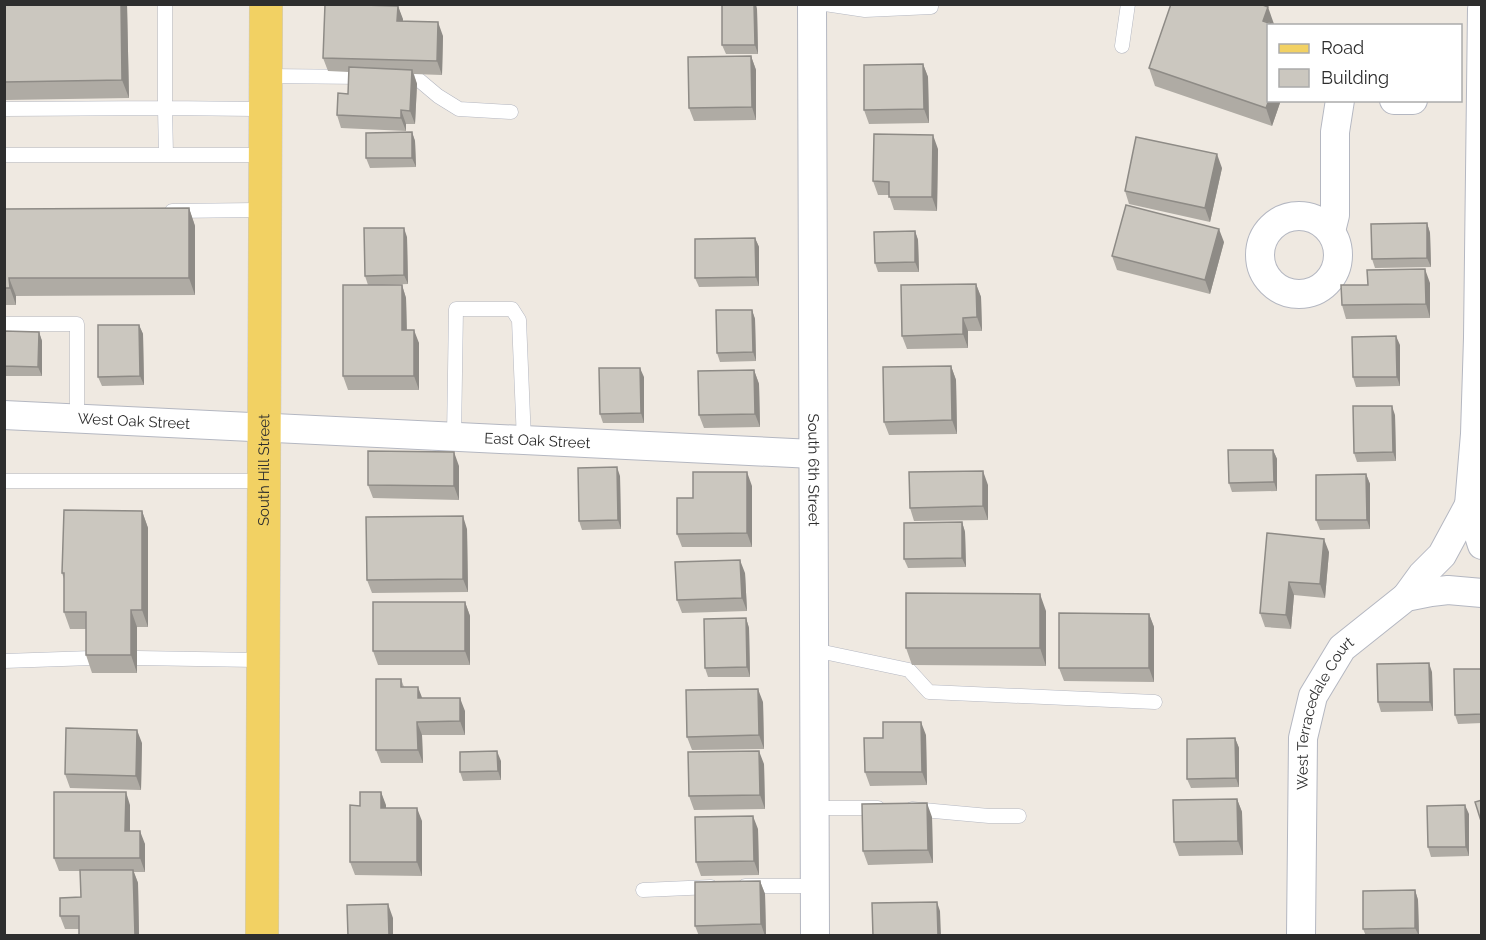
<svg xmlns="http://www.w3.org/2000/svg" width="1486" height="940" font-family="Raleway,sans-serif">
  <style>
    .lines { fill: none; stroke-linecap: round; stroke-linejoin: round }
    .lane-casing { stroke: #b4b7c1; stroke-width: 15 }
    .street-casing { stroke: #b4b7c1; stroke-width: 30 }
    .primary-casing { stroke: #c9c9c9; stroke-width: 34 }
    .lane { stroke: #fff; stroke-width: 14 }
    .street { stroke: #fff; stroke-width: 28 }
    .primary { stroke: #f2d163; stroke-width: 33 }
    .wall { fill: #afaba4 }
    .shaded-wall { fill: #8e8b86 }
    .building { fill: #cbc7bf; stroke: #8e8b86; stroke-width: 1.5 }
    .labels { text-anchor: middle; stroke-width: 5; stroke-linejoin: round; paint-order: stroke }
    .street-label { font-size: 15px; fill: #2e2e2e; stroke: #fff }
  </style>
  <rect width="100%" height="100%" fill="#efe9e1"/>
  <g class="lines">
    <defs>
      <path id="lane" d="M165 4V108L265 109
        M825 4 865 10 931 7V4
        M1122 46 1128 4
        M266 76 365 77
        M400 79 419 80 438 96 459 109 511 112
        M4 109 165 108 166 155
        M4 155H265
        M172 211 265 210
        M4 324H77V419
        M454 437 456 309H512L519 320 524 441
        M4 481H263
        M814 650 909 670 929 692 1155 702
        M137 658 262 660
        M4 661 92 658
        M814 808H878
        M912 809 989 816H1019
        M745 886H815
        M643 890 711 887"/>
      <g id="street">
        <path id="s1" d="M812 4 815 936"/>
        <path d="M1482 9 1478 338 1475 434 1469 505 1482 545"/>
        <path d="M1394 100H1413"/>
        <circle cx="1299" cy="255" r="39"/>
        <path d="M1331 231 1335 215V132L1340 100"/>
        <path id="s2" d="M4 415 813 454"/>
        <path d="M1406 597 1422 575 1442 555 1469 505"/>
        <path id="s3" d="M1301 936 1303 738 1313 696 1342 648 1406 597 1431 592 1448 590 1482 593"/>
      </g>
      <g id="primary">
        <path id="s4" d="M262 936 266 4"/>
      </g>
    </defs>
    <use href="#lane" class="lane-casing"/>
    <use href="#street" class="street-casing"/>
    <use href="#primary" class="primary-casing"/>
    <use href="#lane" class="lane"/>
    <use href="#street" class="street"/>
    <use href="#primary" class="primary"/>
  </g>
  <path class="wall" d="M4 4H127L129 98 6 100 4 95Z
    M398 6 403 21 443 36 442 75 414 74 417 84 415 124H406V131L341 128 337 115 348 94 349 72 328 71 323 58Z
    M757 9 758 54H726L722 45Z
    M1274 25 1269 100H1281L1272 126 1155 86 1149 68Z
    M751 56 756 70V120L694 121 689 108Z
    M923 64 928 77 929 123 869 124 864 110Z
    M412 132 415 141 416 167 370 168 366 158Z
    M938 149 937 211 894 210 889 195H878L873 181Z
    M1222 168 1210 222 1129 204 1125 191Z
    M189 208 195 226V295L16 296V305H4V209Z
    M1427 223 1430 233 1431 267 1375 268 1372 259Z
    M915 231 918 240 919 272H878L875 263Z
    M407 237 408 284 383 285H402L406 298 407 330 419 343V390H348L343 376 368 285 365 276Z
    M755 238 759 247V286L699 287 695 278Z
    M1224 242 1210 294 1117 270 1112 256Z
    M1430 283V318L1346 319 1342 305 1368 285Z
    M976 284 981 297 982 331H968V348L907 349 902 336Z
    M752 310 755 319 756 361 720 362 717 353Z
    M139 325 143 334 144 385 102 386 98 377Z
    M4 331 39 332 42 341V376H6L4 372Z
    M1400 345V386L1356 387 1353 377Z
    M951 366 956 380 957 434 889 435 884 422Z
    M754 370 759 384 760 427 704 428 699 415Z
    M644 377V423H603L600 414Z
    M1395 415 1396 461 1357 462 1354 453Z
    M1273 450 1277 459V491L1232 492 1229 483Z
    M459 466V500L373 498 368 485Z
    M1366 474 1370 484V529L1320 530 1316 520Z
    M620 476 621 529 582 530 579 521Z
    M988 485V520L914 521 910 508Z
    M752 486V547H682L677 534 693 498Z
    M142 511 148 528V627H137V673H92L86 655V629H70L64 612V579L62 573Z
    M962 522 965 532 966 567 908 568 904 559Z
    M467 529 468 592 372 593 367 580Z
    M1267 533 1329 552 1325 598 1294 595 1291 629 1265 627 1260 613Z
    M745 573 747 611 682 613 677 600Z
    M465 602 470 616V665H378L373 651Z
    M1046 611V666L912 665 906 648Z
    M1149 614 1154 627V682L1064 681 1059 668Z
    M746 618 749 628 750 677H708L705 668Z
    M1482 669V723L1458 724 1455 715Z
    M1432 672 1433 711 1381 712 1378 702Z
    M401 679 404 687 422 698 465 711V735H422L423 763H381L376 750Z
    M763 702 764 749 692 750 687 737Z
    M926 735 927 785 870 786 865 772 883 738Z
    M1235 738 1239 748V787L1191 788 1187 779Z
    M142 743 141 790 70 788 65 774Z
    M501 761V780L463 781 460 772Z
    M764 764 765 809 694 810 689 796Z
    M381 792 386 808 422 821V876L355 875 350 862 360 806Z
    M1237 799 1242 812 1243 855 1179 856 1174 842Z
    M130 805V831L145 844V872H134L138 883 139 936H79V929H65L60 916 81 897 80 871H59L54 858Z
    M1469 814V856L1431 857 1428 847Z
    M932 817 933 863 868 865 863 851Z
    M758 829 759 875 701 876 696 862Z
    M760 881 765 894 766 936H699L695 926Z
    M1415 890 1418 900 1419 936H1366L1363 929Z"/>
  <path class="shaded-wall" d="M121 4H127L129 98 122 80Z
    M754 4H756L757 9 758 54 755 45Z
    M398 6 403 19 402 35 397 21Z
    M1268 7 1274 24 1263 21Z
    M438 22 443 36 442 75 437 61Z
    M751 56 756 70V120L752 107Z
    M923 64 928 77 929 123 924 109Z
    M412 70 417 84 415 124 410 111Z
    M1269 100H1281L1272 126 1266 108Z
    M401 110 406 124V131L401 118Z
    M412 132 415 141 416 167 412 158Z
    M933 135 938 149 937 211 932 197Z
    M1217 154 1222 168 1210 222 1205 208Z
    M189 208 195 226V295L189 278Z
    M1427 223 1430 233 1431 267 1427 258Z
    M404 228 407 237 408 284 404 275Z
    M1219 229 1224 242 1210 294 1205 280Z
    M915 231 918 240 919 272 915 262Z
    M755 238 759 247V286L756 277Z
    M1425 269 1430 283V318L1426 304Z
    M9 278 16 296V305L10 288Z
    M976 284 981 297 982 331 977 317Z
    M402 285 406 298 407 344 402 330Z
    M752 310 755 319 756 361 753 352Z
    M963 318 968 331V348L963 334Z
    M139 325 143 334 144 385 140 376Z
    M414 330 419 343V390L414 376Z
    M39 332 42 341V376L38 367Z
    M1396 336 1400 345V386L1397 377Z
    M951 366 956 380 957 434 952 420Z
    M640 368 644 377V423L641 413Z
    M754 370 759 384 760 427 755 414Z
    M1392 406 1395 415 1396 461 1393 452Z
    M1273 450 1277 459V491L1274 482Z
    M454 452 459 466V500L454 486Z
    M617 467 620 476 621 529 618 520Z
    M983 471 988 485V520L983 506Z
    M747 472 752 486V547L747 533Z
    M1366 474 1370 484V529L1367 520Z
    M142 511 148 528V627L142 610Z
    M463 516 467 529 468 592 463 579Z
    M962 522 965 532 966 567 962 558Z
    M1324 539 1329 552 1325 598 1320 584Z
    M740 560 745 573 747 611 742 598Z
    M1289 582 1294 595 1291 629 1286 615Z
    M1040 594 1046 611V666L1040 648Z
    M465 602 470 616V665L465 651Z
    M131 610 137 627V673L131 655Z
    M1149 614 1154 627V682L1149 668Z
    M746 618 749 628 750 677 747 667Z
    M1429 663 1432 672 1433 711 1430 702Z
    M418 687 423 700 418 698Z
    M758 689 763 702 764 749 759 735Z
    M460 698 465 711V735L460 721Z
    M417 722 422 735 423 763 418 750Z
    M921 722 926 735 927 785 922 772Z
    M137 730 142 743 141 790 136 776Z
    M1235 738 1239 748V787L1236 778Z
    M497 751 501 761V780L498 771Z
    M759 751 764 764 765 809 760 795Z
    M126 792 130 805V844L125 831Z
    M381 792 386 805V821L381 808Z
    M1237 799 1242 812 1243 855 1238 841Z
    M927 803 932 817 933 863 928 850Z
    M1465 805 1469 814V856L1466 847Z
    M417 808 422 821V876L417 862Z
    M753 816 758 829 759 875 754 861Z
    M140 831 145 844V872L140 858Z
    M133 870 138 883 139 936H135Z
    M760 881 765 894 766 936H765L761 924Z
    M1415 890 1418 900 1419 936 1415 928Z
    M937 902 940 911 941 936H938Z
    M388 904 393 918V936H389Z"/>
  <path class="building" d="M4 4H121L122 80 4 82Z
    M325 4 398 6 397 21 438 22 437 61 323 58Z
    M722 4H754L755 45H722Z
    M1171 4H1260L1268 7 1263 21 1277 26H1269V100L1266 108 1149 68Z
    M751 56 752 107 689 108 688 57Z
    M923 64 924 109 864 110V65Z
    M349 67 412 70 410 111 401 110V118L337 115 338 93 348 94Z
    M412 132V158H366V133Z
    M874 134 933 135 932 197H889V182L873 181Z
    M1136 137 1217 154 1205 208 1125 191Z
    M1126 205 1219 229 1205 280 1112 256Z
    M189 208V278H9L10 288H4V209Z
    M1427 223V258L1372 259 1371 224Z
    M364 228H404V275L365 276Z
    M915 231V262L875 263 874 232Z
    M755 238 756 277 695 278V239Z
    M1425 269 1426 304 1342 305 1341 285H1368L1367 270Z
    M976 284 977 317 963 318V334L902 336 901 285Z
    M343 285H402V330H414V376H343Z
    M716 310H752L753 352 717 353Z
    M98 325H139L140 376 98 377Z
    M4 331 39 332 38 367 4 366Z
    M1396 336 1397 377H1353L1352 337Z
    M951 366 952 420 884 422 883 367Z
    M599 368H640L641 413 600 414Z
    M754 370 755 414 699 415 698 371Z
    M1353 406H1392L1393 452 1354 453Z
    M1228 450H1273L1274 482 1229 483Z
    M368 451 454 452V486L368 485Z
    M617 467 618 520 579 521 578 468Z
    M983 471V506L910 508 909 472Z
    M693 472H747V533L677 534V498H693Z
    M1366 474 1367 520H1316V475Z
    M64 510 142 511V610H131V655H86V612H64V573H62Z
    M463 516V579L367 580 366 517Z
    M962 522V558L904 559V523Z
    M1267 533 1324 539 1320 584 1289 582 1286 615 1260 613Z
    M740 560 742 598 677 600 675 562Z
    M906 593 1040 594V648H906Z
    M373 602H465V651H373Z
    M1059 613 1149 614V668H1059Z
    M746 618 747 667 705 668 704 619Z
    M1429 663 1430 702H1378L1377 664Z
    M1454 669H1482V714L1455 715Z
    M376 679H401V687H418V698H460V721L417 722 418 750H376Z
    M758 689 759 735 687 737 686 690Z
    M883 722H921L922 772H865L864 738H883Z
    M66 728 137 730 136 776 65 774Z
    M1235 738 1236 778 1187 779V739Z
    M497 751 498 771 460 772V752Z
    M759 751 760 795 689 796 688 752Z
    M54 792H126L125 831H140V858H54Z
    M360 792H381V808H417V862H350V805L360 806Z
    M1237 799 1238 841 1174 842 1173 800Z
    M1482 800V821H1481L1475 802Z
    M927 803 928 850 863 851 862 804Z
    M1465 805 1466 847H1428L1427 806Z
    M753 816 754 861 696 862 695 817Z
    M80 870H133L135 936H79V916H60V898L81 897Z
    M760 881 761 924 695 926V882Z
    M1415 890V928L1363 929V891Z
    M937 902 938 936H873L872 903Z
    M388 904 389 936H348L347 905Z"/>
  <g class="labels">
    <g class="street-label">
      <text dy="5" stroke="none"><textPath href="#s2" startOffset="130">West Oak Street</textPath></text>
      <text dy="5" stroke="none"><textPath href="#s2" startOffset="534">East Oak Street</textPath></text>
      <text dy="5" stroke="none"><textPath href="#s4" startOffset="466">South Hill Street</textPath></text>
      <text dy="5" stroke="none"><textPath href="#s1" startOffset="466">South 6th Street</textPath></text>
      <text dy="5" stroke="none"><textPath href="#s3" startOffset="228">West Terracedale Court</textPath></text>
    </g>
  </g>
  <rect width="1486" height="940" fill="none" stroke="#2e2e2e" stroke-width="12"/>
  <rect x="1267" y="24" width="195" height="78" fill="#ffffff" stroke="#ababab" stroke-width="1.5"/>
  <rect x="1279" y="44" width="30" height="9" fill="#f2d163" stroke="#ababab" stroke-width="1.5"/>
  <text x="1321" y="54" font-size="18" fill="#2e2e2e">Road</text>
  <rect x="1279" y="69" width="30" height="18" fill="#cbc7bf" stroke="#ababab" stroke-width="1.5"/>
  <text x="1321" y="84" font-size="18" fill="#2e2e2e">Building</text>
</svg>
